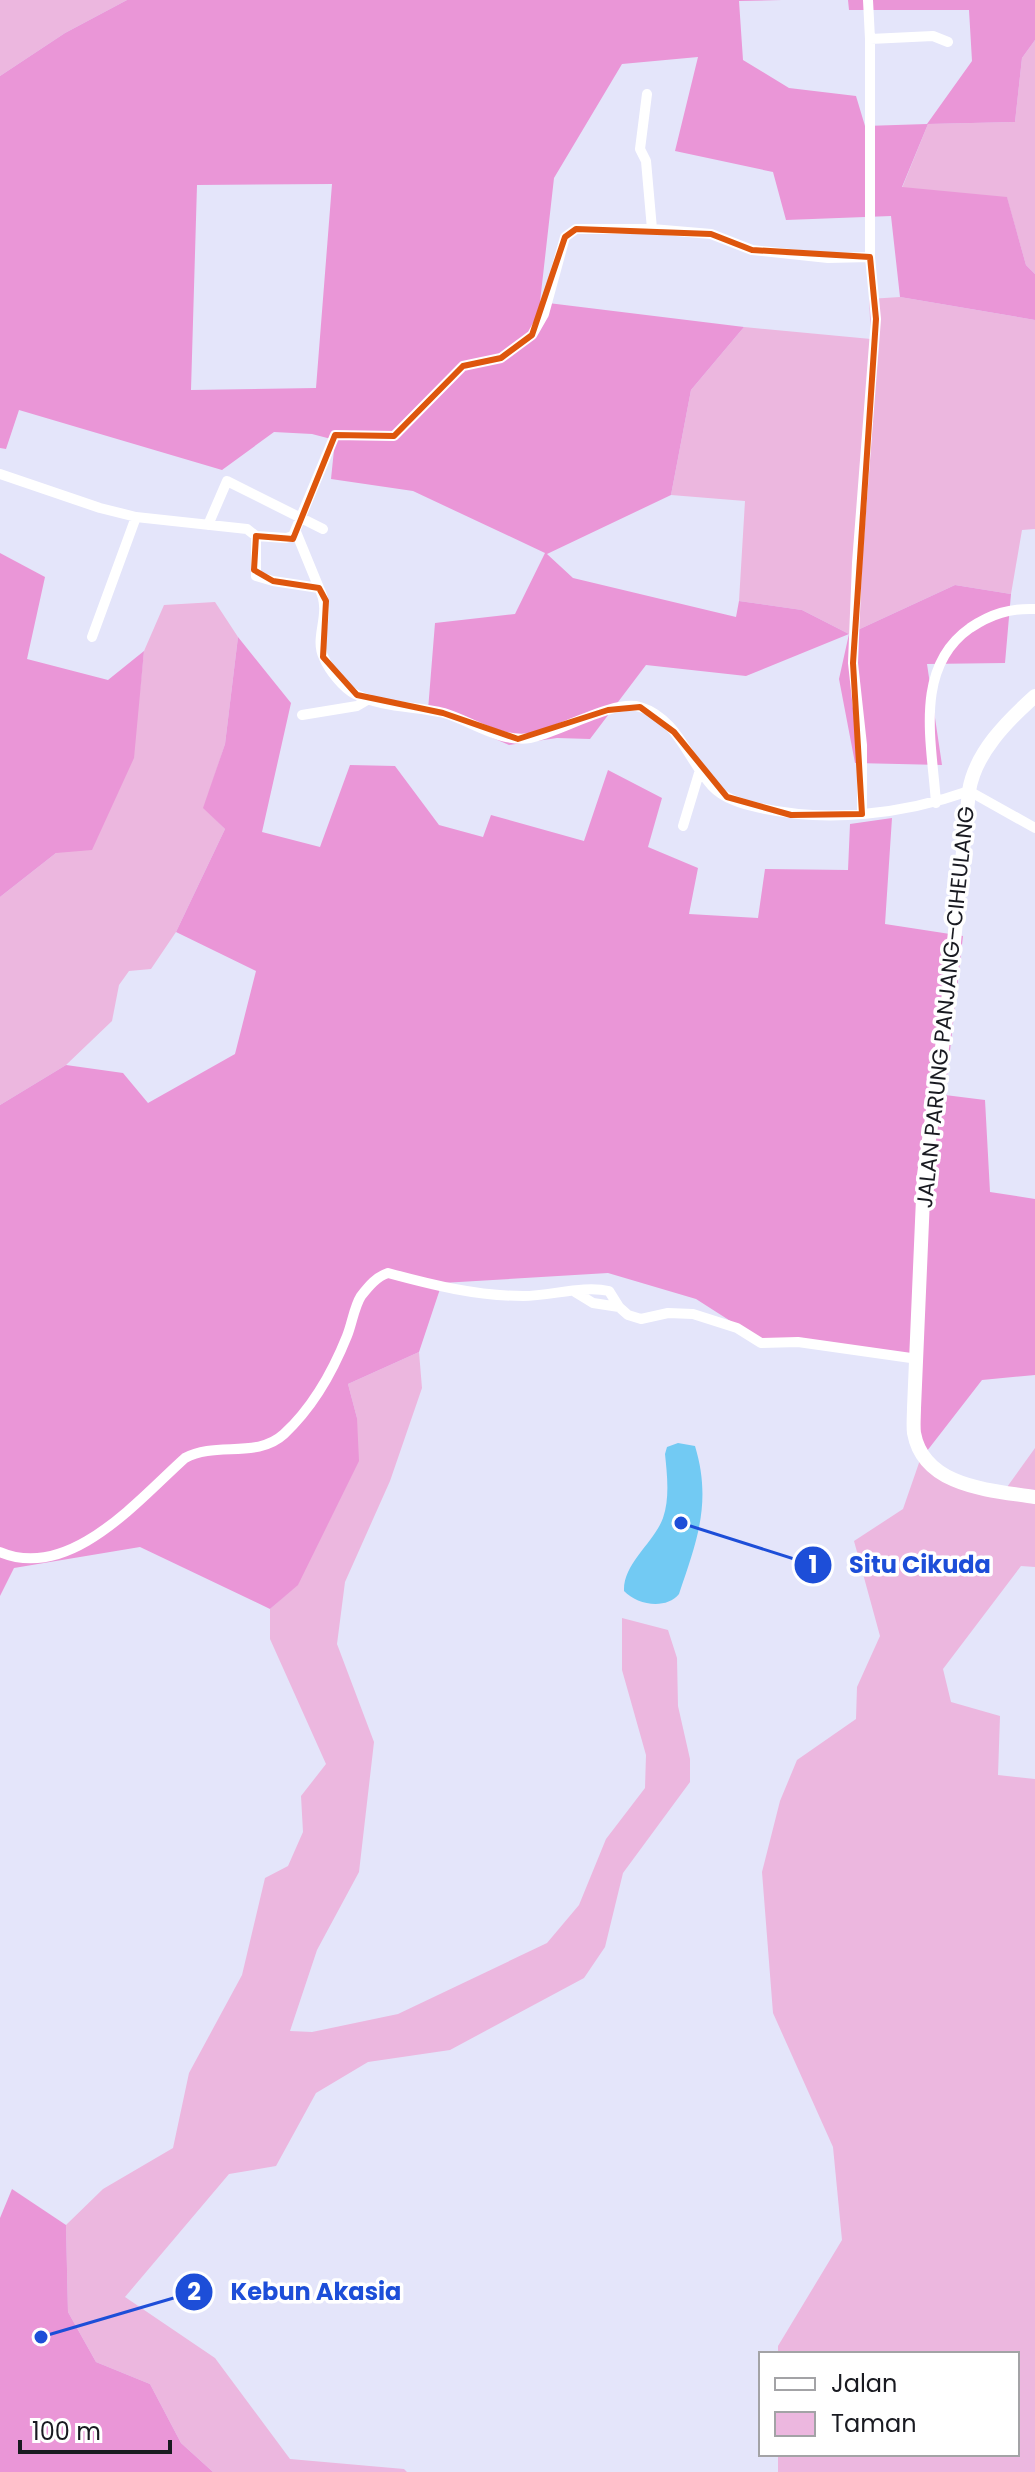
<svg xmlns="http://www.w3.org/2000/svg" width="1035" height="2472" font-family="Poppins,sans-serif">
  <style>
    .green { fill: #ecb7df }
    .forest { fill: #ea96d7; fill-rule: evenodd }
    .water { fill: #72caf3 }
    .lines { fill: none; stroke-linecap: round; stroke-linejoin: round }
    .street { stroke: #fff; stroke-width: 10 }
    .secondary { stroke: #fff; stroke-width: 14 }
    .marked { fill: none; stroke: #de560d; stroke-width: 6; stroke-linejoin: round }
    .labels { text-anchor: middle; stroke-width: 7; stroke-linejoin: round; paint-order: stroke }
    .street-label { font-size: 22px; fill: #191a21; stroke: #fff }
    .leader { fill: none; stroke: #1d4ed8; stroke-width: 3 }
    .callout-dot { fill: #1d4ed8; stroke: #fff; stroke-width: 3 }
    .mark-label { font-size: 24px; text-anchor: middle; font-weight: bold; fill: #fff }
    .callout-label { font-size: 24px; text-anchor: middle; font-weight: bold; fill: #1d4ed8; stroke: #fff; stroke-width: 7; stroke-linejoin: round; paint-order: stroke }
  </style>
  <rect width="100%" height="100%" fill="#e4e5fa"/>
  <path class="green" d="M0 0H127L65 33 0 76Z
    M1035 40V274L1026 265 1007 198 902 188 928 124 1015 122 1022 58Z
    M900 297 1035 320V529L1022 530 1011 594 955 585 849 634 802 610 739 601 745 501 671 495 691 390 744 327 871 339 869 299Z
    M215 602 238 637 225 744 204 808 225 829 176 932 151 969 129 971 119 985 112 1021 66 1065 0 1105V897L56 853 140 689 144 651 164 605Z
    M419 1352 422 1388 390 1481 345 1582 337 1644 374 1742 359 1872 317 1950 290 2031 312 2032 398 2014 547 1943 579 1905 606 1839 645 1788 646 1755 622 1670V1618L668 1630 677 1658 678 1706 690 1759V1782L623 1873 605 1947 584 1978 450 2050 368 2062 316 2093 276 2166 229 2174 125 2297 215 2358 290 2459 404 2469 407 2472H213L181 2443 150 2384 96 2362 68 2312 66 2225 103 2189 173 2148 189 2073 242 1975 265 1878 288 1866 303 1832 301 1796 326 1764 270 1639V1609L298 1584 357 1418 348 1384Z
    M1035 1448V1567L1021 1566 943 1669 951 1702 1000 1716 998 1775 1035 1779V2472H778V2454H1017V2354H778V2346L842 2240 833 2147 773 2013 762 1872 780 1801 797 1760 856 1719 857 1687 880 1636 854 1541 903 1509 920 1460 1002 1494Z"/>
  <path class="forest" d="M127 0H782L739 1 743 60 789 88 856 96 865 126 927 124 972 61 969 10H849L848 0H1035V40L1022 58 1015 122 928 124 902 187 1007 197 1026 265 1035 274V320L900 297 891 216 786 220 773 172 675 151 698 57 622 64 554 178 540 302 744 327 691 390 671 495 547 554 573 578 736 617 739 601 802 610 849 634 955 585 1011 594 1005 663 927 664 942 765 855 763 839 679 849 634 746 676 646 665 590 739 557 738 509 745 428 710 435 623 515 614 545 553 413 491 331 479 335 440 312 434 274 432 222 470 19 410 6 449 0 448V76L65 33ZM332 184 316 388 191 390 197 185Z
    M0 553 45 577 27 659 108 680 144 651 134 758 92 850 56 853 0 897Z
    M238 637 291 703 262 832 320 847 350 765 395 766 439 825 483 837 491 815 584 841 608 770 662 798 648 847 698 868 689 914 758 918 765 869 848 870 850 824 892 818 885 924 963 936 945 1095 985 1100 990 1192 1035 1199V1375L982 1380 920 1460 918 1355 757 1338 696 1299 608 1273 442 1283 419 1352 348 1384 357 1418 359 1461 298 1585 270 1609 140 1547 14 1568 0 1596V1105L66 1065 123 1073 148 1103 235 1054 256 971 176 932 225 829 203 808 225 744Z
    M12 2189 66 2225 68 2312 96 2362 150 2384 181 2443 213 2472H0V2218Z"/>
  <path class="water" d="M678 1443 695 1446C712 1502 697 1541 679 1594 666 1610 637 1605 624 1591 623 1563 654 1543 663 1518 670 1498 667 1474 665 1454L667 1447Z"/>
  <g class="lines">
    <path class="street" d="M870 39 933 36 948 42
      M647 94 640 149 646 161 652 229
      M0 474 100 508 136 517 247 529 256 536V576L273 581 319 588C333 614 313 636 324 658 329 670 343 688 355 694 383 708 415 706 444 713 471 721 500 743 530 738 558 733 614 699 640 707 677 718 688 760 712 786 724 799 743 804 760 808 828 823 904 814 969 791L1035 828
      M208 525 227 481 323 529
      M296 532 319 588
      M256 536 286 538 293 536 335 435 394 436 463 366 501 358 532 335 544 314 565 237 576 229H652L711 234 752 250 828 258 870 257
      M92 637 136 517
      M302 715 357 706 369 699
      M936 803C932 743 913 668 970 628 991 614 1010 608 1035 609
      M862 814V745L853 663 857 563 876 319 870 257V39L868 0
      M683 826 700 770
      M575 1292 593 1303 619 1307
      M0 1552C70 1582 139 1499 185 1458 216 1441 257 1459 284 1434 312 1408 333 1371 347 1336 352 1324 354 1307 361 1296 369 1286 376 1277 388 1273 432 1285 477 1296 523 1296 551 1296 583 1285 609 1291L619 1307 628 1315 641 1319 668 1313 693 1314 737 1328 761 1343 798 1342 918 1359"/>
    <path class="secondary" d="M1035 696C1007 721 975 753 969 791L947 1012 924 1175 914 1408C914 1416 913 1425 914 1433 924 1488 992 1490 1035 1497"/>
  </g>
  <path class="marked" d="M576 229 711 234 752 250 870 257 876 319 853 663 862 814 791 815 727 797 674 732 640 707 608 710 518 739 443 713 357 695 323 657 326 601 319 588 273 581 254 570 256 536 293 539 335 435 394 436 463 366 501 358 532 335 565 237Z"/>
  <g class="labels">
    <g class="street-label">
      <text transform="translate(945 1007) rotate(-84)" y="8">JALAN PARUNG PANJANG–CIHEULANG</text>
    </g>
  </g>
  <path class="leader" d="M681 1523L813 1565M41 2337L194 2292"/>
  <g class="callout-dot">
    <circle cx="681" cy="1523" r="8"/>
    <circle cx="41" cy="2337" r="8"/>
    <circle cx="813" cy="1565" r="20"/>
    <circle cx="194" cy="2292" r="20"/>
  </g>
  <g class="mark-label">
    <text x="813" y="1573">1</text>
    <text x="194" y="2300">2</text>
  </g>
  <g class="callout-label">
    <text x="920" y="1573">Situ Cikuda</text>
    <text x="316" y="2300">Kebun Akasia</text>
  </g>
  <rect x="759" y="2352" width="260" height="104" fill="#ffffff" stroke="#a3a3a6" stroke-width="2"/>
  <rect x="775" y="2378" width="40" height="12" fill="#ffffff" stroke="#a3a3a6" stroke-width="2"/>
  <text x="831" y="2392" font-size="24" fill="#191a21">Jalan</text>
  <rect x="775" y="2412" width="40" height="24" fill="#ecb7df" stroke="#a3a3a6" stroke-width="2"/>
  <text x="831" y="2432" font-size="24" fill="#191a21">Taman</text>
  <path d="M20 2440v12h150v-12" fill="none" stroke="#191a21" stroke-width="4"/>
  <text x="32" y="2440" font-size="24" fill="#191a21" stroke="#ffffff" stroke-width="6" paint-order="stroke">100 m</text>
</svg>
